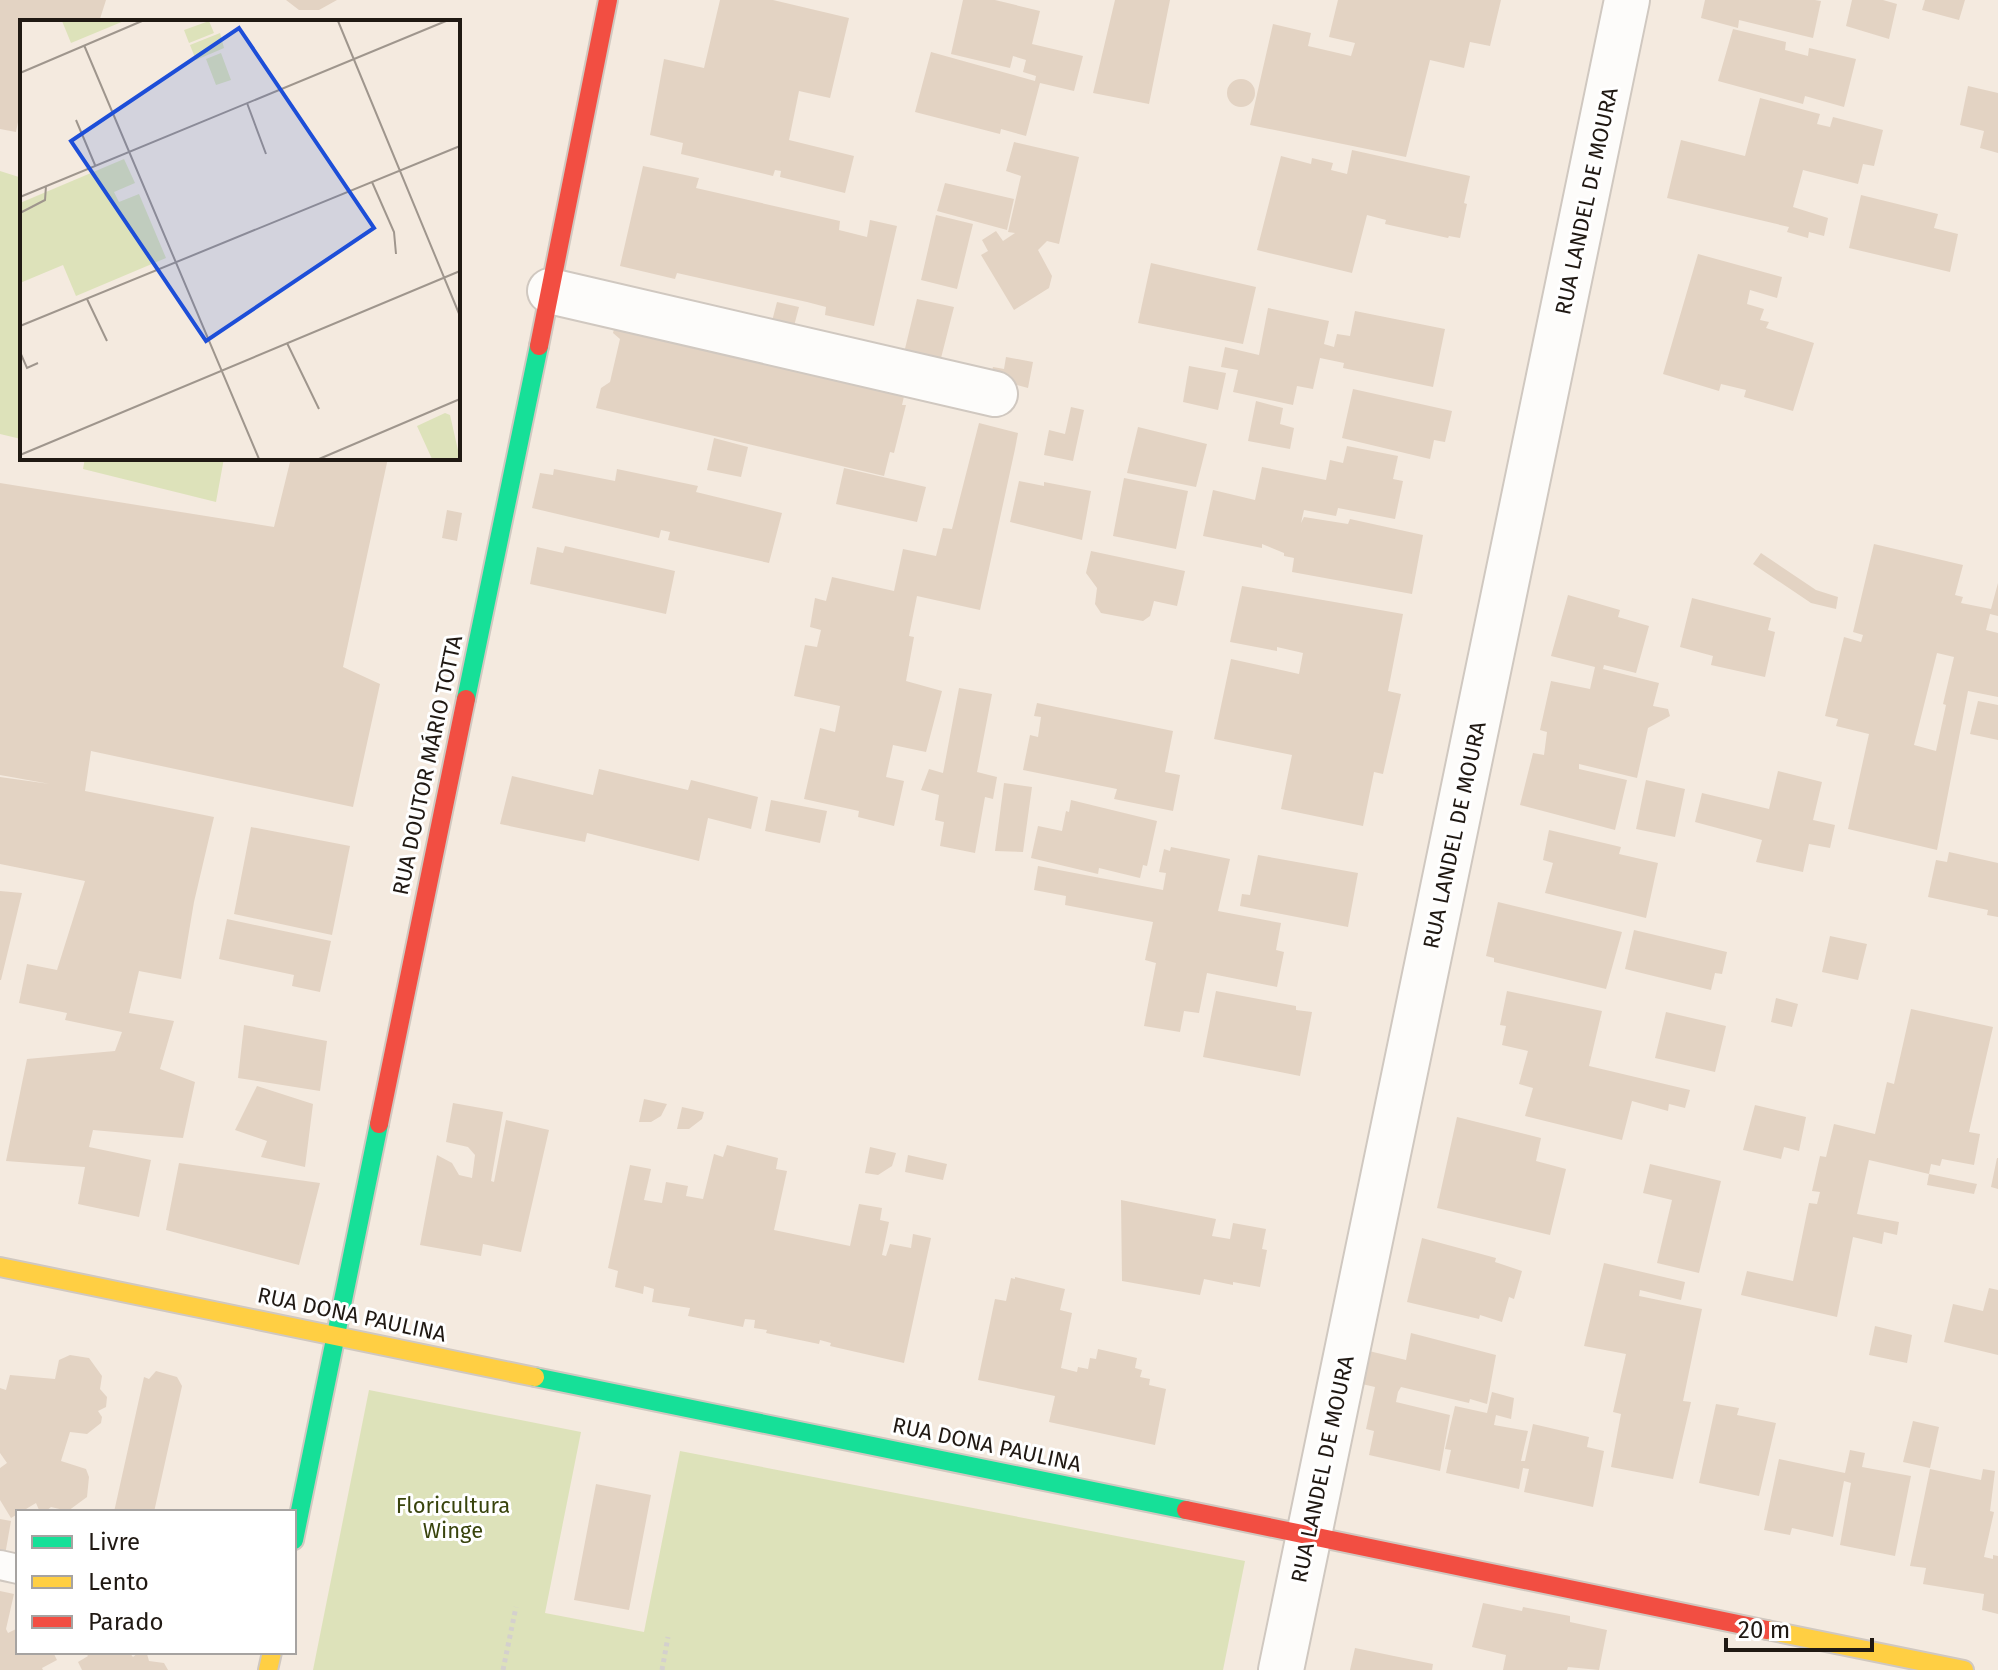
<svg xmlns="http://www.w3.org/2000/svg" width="1998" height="1670" font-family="'Fira Sans',sans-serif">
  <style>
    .green { fill: #dde2ba }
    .building { fill: #e3d3c3; fill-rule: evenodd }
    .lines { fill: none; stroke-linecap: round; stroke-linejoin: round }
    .lane-casing { stroke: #d0c8c0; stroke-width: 32 }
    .street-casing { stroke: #d0c8c0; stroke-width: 48 }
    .fast-casing { stroke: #d0c8c0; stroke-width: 22 }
    .slow-casing { stroke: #d0c8c0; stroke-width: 22 }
    .jam-casing { stroke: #d0c8c0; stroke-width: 22 }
    .path { stroke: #d4d0cd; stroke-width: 5; stroke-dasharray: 4 4; stroke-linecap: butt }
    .lane { stroke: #fdfcfa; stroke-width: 28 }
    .street { stroke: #fdfcfa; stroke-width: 44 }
    .fast { stroke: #16e098; stroke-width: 18 }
    .slow { stroke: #ffcf43; stroke-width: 18 }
    .jam { stroke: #f24e42; stroke-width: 18 }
    .labels { text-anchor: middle; stroke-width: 6; stroke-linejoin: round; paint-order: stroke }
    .street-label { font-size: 22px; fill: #201913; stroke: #fff }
    .park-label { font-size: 22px; fill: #39440d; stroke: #fff }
    .inset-road { fill: none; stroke: #9f968d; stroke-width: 2 }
    .view { fill: #1d4ed8; fill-opacity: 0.15; stroke: #1d4ed8; stroke-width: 4 }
    .inset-edge { fill: none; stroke: #201913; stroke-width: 4 }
  </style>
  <rect width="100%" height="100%" fill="#f4eadf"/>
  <path class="green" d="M0 171 22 178 21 439 0 434Z
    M85 458H224L216 502 83 469Z
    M369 1390 581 1432 545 1613 644 1632 680 1451 1245 1561 1223 1670H313Z"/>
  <path class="building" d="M0 0H106L99 22H22V102L16 132 0 129Z
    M286 0H337L319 10H299Z
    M720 0H773L849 18 830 98 799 91 789 140 854 156 845 193 780 177 781 171 775 170 773 176 681 154 683 143 650 135 664 59 704 68Z
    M963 0H995L1040 11 1032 44 1083 56 1074 91 1040 83 1026 136 1001 129 1000 134 915 112 931 52 1035 81 1036 76 1023 72 1026 60 1013 56 1010 68 951 54Z
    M1115 0H1170L1149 104 1093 93Z
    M1338 0H1501L1490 46 1470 42 1464 68 1430 60 1406 157 1250 125 1273 24 1311 33 1308 46 1351 56 1355 43 1329 37Z
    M1705 0H1815L1821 1 1813 38 1739 20 1738 28 1701 18Z
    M1852 0H1883L1897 4 1889 39 1846 26Z
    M1925 0H1965L1959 20 1922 10Z
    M1733 29 1786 42 1785 50 1808 56 1809 48 1856 59 1844 107 1805 96 1803 104 1718 81Z
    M1227 93a14 14 0 1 1 28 0a14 14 0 1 1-28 0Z
    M1968 86 1998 93V153L1980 148 1984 131 1960 125Z
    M1760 98 1820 114 1817 124 1830 127 1833 117 1883 130 1874 166 1863 164 1858 184 1803 170 1793 207 1828 218 1824 236 1809 232 1808 238 1787 232 1789 227 1667 198 1681 140 1745 156Z
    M1014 142 1079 157 1059 244 1047 241 1038 250 1052 276 1049 288 1014 310 981 255 988 251 982 240 996 231 1003 241 1015 233 1008 232 1021 176 1006 171Z
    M1352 150 1470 176 1464 203 1467 204 1460 238 1449 236 1448 238 1385 224 1386 220 1367 215 1352 273 1257 250 1281 156 1311 164 1312 158 1333 163 1331 170 1347 174Z
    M643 166 699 178 696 188 840 221 839 230 867 237 870 220 897 226 874 326 825 315 826 307 807 302 677 273 675 279 620 266Z
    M945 183 1014 199 1007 230 937 211Z
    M1861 195 1938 214 1934 228 1958 234 1950 272 1849 248Z
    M936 215 973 224 957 289 921 280Z
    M1698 254 1782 277 1777 298 1750 290 1747 304 1764 309 1760 320 1769 322 1766 328 1814 343 1793 411 1744 397 1746 390 1721 384 1719 391 1663 374Z
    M1151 263 1256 287 1243 344 1138 323Z
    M917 299 954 307 939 366 903 357Z
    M777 302 799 307 793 330 771 325Z
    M1268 308 1329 321 1324 344 1334 347 1337 334 1350 336 1355 311 1445 329 1433 387 1343 368 1344 363 1320 358 1313 389 1297 386 1293 405 1233 392 1238 370 1221 367 1225 347 1259 355Z
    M619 310 908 379 902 405H906L894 453 890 452 884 476 596 408 601 388 610 382 620 339 613 333Z
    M1006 357 1033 362 1028 388 990 378 993 367 1004 369Z
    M1189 366 1226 373 1218 410 1183 402Z
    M1353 389 1452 411 1445 442 1434 440 1430 459 1342 438Z
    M1256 401 1283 408 1280 424 1294 428 1290 449 1248 441Z
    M1071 407 1084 410 1073 461 1044 455 1049 430 1065 434Z
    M979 423 1018 433 1015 449 980 610 917 596 909 636 914 637 906 681 942 691 926 752 893 745 886 777 904 781 894 826 858 817 859 811 804 799 820 728 835 732 840 706 794 696 805 645 817 647 821 630 810 627 815 598 826 601 832 577 894 591 903 549 936 556 943 528 952 529Z
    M1138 427 1207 444 1196 487 1127 473Z
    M714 438 748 447 741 477 707 470Z
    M1347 446 1398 456 1393 479 1403 481 1395 519 1338 508 1336 516 1304 510 1301 523 1304 517 1348 524 1350 519 1423 535 1412 594 1292 572 1294 558 1284 556V553L1262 544V548L1203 536 1213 490 1255 500 1262 467 1326 480 1330 460 1343 463Z
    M291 458H388L343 667 380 684 353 807 91 751 85 791 214 817 194 902 181 979 139 971 129 1013 174 1021 160 1069 195 1082 183 1138 93 1130 89 1147 151 1160 139 1217 78 1204 85 1167 6 1161 27 1059 115 1051 122 1032 65 1020 67 1013 19 1003 27 964 57 970 85 881 0 864V777L50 784 0 775V483L274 527Z
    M844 468 926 487 917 522 836 504Z
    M554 469 615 481 617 469 698 486 696 492 782 513 769 563 668 540 670 532 661 530 659 538 532 508 540 473 553 475Z
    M1124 478 1188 491 1176 549 1113 536Z
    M1019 481 1044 486V482L1091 491 1082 540 1010 522Z
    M447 510 462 513 457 541 442 538Z
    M1874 544 1963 565 1955 595 1963 597 1961 603 1991 609 1998 583V616L1990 614 1986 630 1998 633V697L1968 691 1937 850 1848 829 1869 734 1836 726 1838 719 1825 716 1844 637 1861 642 1863 635 1853 632ZM1937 653 1954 657 1943 704 1946 705 1936 751 1914 745Z
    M565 546 675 571 666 614 530 584 537 547 563 553Z
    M1091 551 1185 571 1177 606 1154 601 1150 616 1143 621 1101 613 1095 604 1097 588 1086 573Z
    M1761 553 1816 590 1838 597 1836 609 1811 603 1753 564Z
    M1242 586 1403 614 1388 691 1401 694 1383 774 1374 772 1363 826 1281 809 1292 755 1214 739 1231 659 1299 674 1303 653 1277 647V651L1230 642Z
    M1568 595 1620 610 1618 617 1649 626 1636 673 1604 665 1603 669 1659 683 1653 706 1668 709 1670 716 1648 728 1637 778 1579 764V769L1627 780 1615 830 1520 805 1533 753 1544 755 1547 732 1540 730 1551 681 1590 689 1595 667 1551 656Z
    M1692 598 1771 618 1768 630 1775 632 1765 677 1711 665 1713 656 1680 647Z
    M959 688 992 694 977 772 997 777 993 799 985 797 975 853 940 846 944 822 935 820 939 795 921 790 929 769 943 773Z
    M1978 701 1998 705V740L1970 734Z
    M1037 703 1173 731 1165 772 1180 775 1173 811 1114 799 1117 789 1023 770 1030 735 1038 737 1041 717 1034 716Z
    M599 769 688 790 691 780 758 797 751 829 708 818 699 861 587 833 585 842 500 824 512 776 593 795Z
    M1778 771 1822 782 1813 820 1835 825 1830 848 1809 844 1803 872 1756 862 1762 840 1695 822 1702 793 1769 809Z
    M1646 780 1685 789 1675 837 1636 829Z
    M1004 783 1032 787 1023 852 995 851Z
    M771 800 827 811 820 843 765 831Z
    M1071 800 1157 821 1147 866 1143 865 1140 878 1099 868 1098 874 1031 858 1038 826 1062 831 1066 811 1069 812Z
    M251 827 350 846 332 935 234 914Z
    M1549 830 1621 847 1619 854 1658 863 1646 918 1545 893 1553 863 1543 860Z
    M1171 847 1230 859 1218 911 1281 923 1276 950 1284 952 1277 987 1207 973 1199 1013 1184 1011 1180 1032 1144 1026 1156 963 1145 960 1153 922 1065 905 1066 896 1034 890 1038 866 1163 890 1166 873 1159 872 1164 849 1170 851Z
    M1949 852 1998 863V917L1987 915 1988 910 1928 897 1936 860 1947 862Z
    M1258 855 1358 873 1348 927 1240 906 1242 894 1250 895Z
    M0 891 22 893 1 980H0Z
    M1498 902 1622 932 1606 989 1494 962V958L1486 956Z
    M227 919 331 941 320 992 292 986 294 975 219 959Z
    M1634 930 1727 952 1722 974 1715 973 1711 990 1625 969Z
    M1830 936 1867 944 1858 980 1822 972Z
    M1216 991 1296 1006V1010L1312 1012 1300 1076 1203 1057Z
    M1507 991 1602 1011 1589 1066 1690 1090 1685 1108 1669 1104 1668 1111 1632 1101 1622 1140 1525 1116 1533 1088 1519 1084 1528 1051 1502 1045 1506 1026 1500 1025Z
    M1776 998 1798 1004 1792 1027 1771 1022Z
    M1911 1009 1993 1027 1969 1132 1980 1134 1974 1165 1942 1159 1940 1166 1931 1164 1929 1174 1977 1184 1974 1194 1927 1185 1929 1174 1869 1160 1857 1214 1899 1222 1897 1235 1884 1232 1882 1244 1853 1237 1837 1317 1741 1295 1747 1271 1793 1281 1809 1203 1817 1204 1820 1192 1812 1191 1820 1156 1826 1157 1834 1124 1875 1134 1887 1082 1894 1084Z
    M1666 1012 1726 1026 1715 1072 1655 1058Z
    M244 1025 327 1041 320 1091 238 1078Z
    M257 1086 313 1104 305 1167 261 1157 267 1141 235 1130Z
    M644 1099 667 1104 661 1116 651 1122H639Z
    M453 1103 503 1112 491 1181 494 1182 506 1120 549 1130 521 1252 483 1244 481 1256 420 1245 437 1155 452 1163 459 1175 472 1178 475 1155 468 1147 446 1142Z
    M1755 1105 1806 1117 1799 1151 1784 1147 1781 1159 1743 1150Z
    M682 1107 704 1112 702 1119 689 1129H677Z
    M1457 1117 1541 1138 1536 1161 1566 1169 1550 1235 1437 1208Z
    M727 1145 778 1158 776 1169 787 1171 774 1230 850 1246 859 1204 882 1208 880 1220 889 1222 882 1255 886 1256 890 1244 911 1248 913 1234 931 1238 904 1363 830 1346 831 1343 820 1340 819 1344 766 1333 767 1330 754 1328 755 1320 745 1319 743 1327 688 1316 690 1308 652 1302 654 1289 644 1286 643 1294 615 1287 618 1271 608 1268 630 1165 651 1169 644 1200 662 1203 666 1182 688 1186 686 1196 703 1199 714 1154 723 1157Z
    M870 1147 896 1153 892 1166 878 1175 865 1173Z
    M908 1155 947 1164 943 1180 905 1172Z
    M1997 1158H1998V1189L1991 1187Z
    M179 1163 320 1183 299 1265 166 1230Z
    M1650 1164 1721 1181 1699 1273 1657 1263 1672 1200 1643 1193Z
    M1121 1200 1216 1219 1212 1236 1230 1239 1233 1223 1266 1229 1262 1249 1267 1250 1260 1287 1233 1282V1285L1204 1279 1200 1295 1122 1281Z
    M1422 1238 1496 1258 1495 1262 1522 1271 1514 1299 1509 1297 1502 1322 1480 1315 1479 1319 1407 1302Z
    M1604 1263 1685 1282 1681 1300 1640 1290 1639 1296 1702 1309 1683 1401 1691 1402 1673 1479 1611 1467 1621 1414 1613 1412 1626 1354 1584 1346Z
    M1015 1277 1065 1289 1060 1310 1072 1313 1061 1368 1077 1372 1078 1367 1088 1369 1090 1358 1096 1359 1098 1349 1137 1358 1135 1368 1142 1370 1140 1377 1150 1379 1149 1385 1166 1389 1155 1445 1049 1422 1055 1396 978 1380 995 1299 1006 1301 1011 1278 1015 1279Z
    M1989 1288 1998 1290V1355L1944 1342 1953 1304 1983 1311Z
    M1875 1326 1912 1335 1907 1363 1869 1355Z
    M1411 1333 1496 1355 1487 1404 1470 1399 1469 1403 1401 1387 1398 1392 1396 1402 1450 1415 1440 1471 1369 1455 1374 1431 1366 1429 1375 1387 1362 1384 1369 1351 1406 1360Z
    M70 1355 89 1358 102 1376 100 1389 107 1397 106 1407 98 1411 102 1417 101 1423 87 1434 70 1432 61 1461 86 1469 89 1477 87 1497 68 1511 51 1507 46 1511 39 1510 36 1503 11 1518 0 1500V1468L7 1463 0 1453V1388L6 1390 10 1375 55 1379 59 1360Z
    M156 1371 177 1377 182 1386 154 1512H114L144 1377 149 1379Z
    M1492 1392 1514 1398 1511 1419 1496 1415 1494 1425 1528 1431 1521 1461H1525L1533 1424 1589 1437 1587 1447 1604 1451 1593 1507 1524 1492 1529 1469 1523 1468 1519 1489 1446 1473 1451 1450 1445 1449 1455 1406 1487 1413Z
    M1716 1404 1739 1408 1737 1415 1776 1423 1759 1496 1699 1483Z
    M1913 1421 1939 1427 1930 1468 1903 1462Z
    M1850 1450 1865 1453 1862 1467 1911 1476 1895 1556 1840 1545 1851 1483 1844 1481 1833 1537 1792 1528 1790 1535 1764 1530 1779 1459 1845 1473Z
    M1930 1469 1981 1480 1983 1469 1995 1471 1990 1511 1994 1512 1984 1557 1993 1559V1555L1998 1556V1614L1982 1610 1984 1594 1923 1584 1926 1568 1910 1566Z
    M596 1484 651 1495 629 1610 574 1600Z
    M0 1519 11 1521 5 1555 0 1554Z
    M0 1591 14 1594 6 1629 8 1633 18 1628V1652H53L57 1660 42 1668 43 1670H0Z
    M1483 1603 1522 1611 1523 1607 1570 1616V1622L1607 1630 1599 1670 1568 1667 1567 1670H1503L1506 1655 1472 1647Z
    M1355 1648 1433 1664 1432 1670H1350Z
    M85 1652H129L133 1657 138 1653 147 1654 149 1661 164 1663 168 1670H82L78 1662 88 1656Z"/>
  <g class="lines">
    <defs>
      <path id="lane" d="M0 1565 18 1569"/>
      <path id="street" d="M550 291 995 394
        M1281 1670 1627 0"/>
      <path id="fast" d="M466 699 539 346
        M535 1377 1186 1510
        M294 1540 379 1124"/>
      <path id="slow" d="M0 1267 535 1377
        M1767 1630 1964 1670
        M268 1670 272 1652"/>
      <path id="jam" d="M539 346 608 0
        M379 1124 466 699
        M1186 1510 1767 1630"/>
    </defs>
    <use href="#lane" class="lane-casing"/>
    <use href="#street" class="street-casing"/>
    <use href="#fast" class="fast-casing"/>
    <use href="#slow" class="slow-casing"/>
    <use href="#jam" class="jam-casing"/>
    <path class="path" d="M503 1670 516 1607
      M662 1670 668 1637"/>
    <use href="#lane" class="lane"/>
    <use href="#street" class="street"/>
    <use href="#fast" class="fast"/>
    <use href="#slow" class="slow"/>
    <use href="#jam" class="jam"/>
  </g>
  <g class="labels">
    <g class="street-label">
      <text transform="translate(1586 201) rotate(-78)" y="8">RUA LANDEL DE MOURA</text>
      <text transform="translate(427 765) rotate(-78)" y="8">RUA DOUTOR MÁRIO TOTTA</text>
      <text transform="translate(1454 835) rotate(-78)" y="8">RUA LANDEL DE MOURA</text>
      <text transform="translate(352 1314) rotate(12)" y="8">RUA DONA PAULINA</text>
      <text transform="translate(987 1444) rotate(12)" y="8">RUA DONA PAULINA</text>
      <text transform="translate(1322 1469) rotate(-78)" y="8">RUA LANDEL DE MOURA</text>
    </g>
    <g class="park-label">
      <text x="453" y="1513">Floricultura<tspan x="453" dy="25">Winge</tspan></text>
    </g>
  </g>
  <g transform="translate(20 20)">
    <rect width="440" height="440" fill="#f4eadf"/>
    <path d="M42 1H104L51 23ZM189 1 194 13 169 23 164 10ZM200 13 204 28 176 40 170 25ZM201 33 211 60 196 65 186 39ZM104 139 115 163 94 172 99 182 119 174 146 238 56 276 43 245 0 263V183ZM425 393 430 395 440 439H412L397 406Z" fill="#dde2ba"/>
    <path class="inset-road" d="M318 1 440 296M64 25 239 439M0 53 122 1M227 83 246 134M56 100 75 145M352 162 374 212 376 234M0 177 426 1M0 193 25 180 26 166M67 279 87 321M0 306 440 126M267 323 299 389M0 332 7 348 18 343M0 435 440 251M299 439 440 379"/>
    <path class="view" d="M219 8 354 208 186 321 51 121Z"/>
    <rect width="440" height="440" class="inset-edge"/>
  </g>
  <rect x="16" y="1510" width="280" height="144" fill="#ffffff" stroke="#a6a3a1" stroke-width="2"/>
  <rect x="32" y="1536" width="40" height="12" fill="#16e098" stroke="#a6a3a1" stroke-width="2"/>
  <text x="88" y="1550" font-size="24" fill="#201913">Livre</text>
  <rect x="32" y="1576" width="40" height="12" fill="#ffcf43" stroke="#a6a3a1" stroke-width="2"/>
  <text x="88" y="1590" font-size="24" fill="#201913">Lento</text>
  <rect x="32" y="1616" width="40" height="12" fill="#f24e42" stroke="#a6a3a1" stroke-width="2"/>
  <text x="88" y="1630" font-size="24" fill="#201913">Parado</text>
  <path d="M1726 1638v12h146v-12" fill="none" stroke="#201913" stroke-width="4"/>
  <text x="1738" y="1638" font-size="24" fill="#201913" stroke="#ffffff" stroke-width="6" paint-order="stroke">20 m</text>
</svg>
